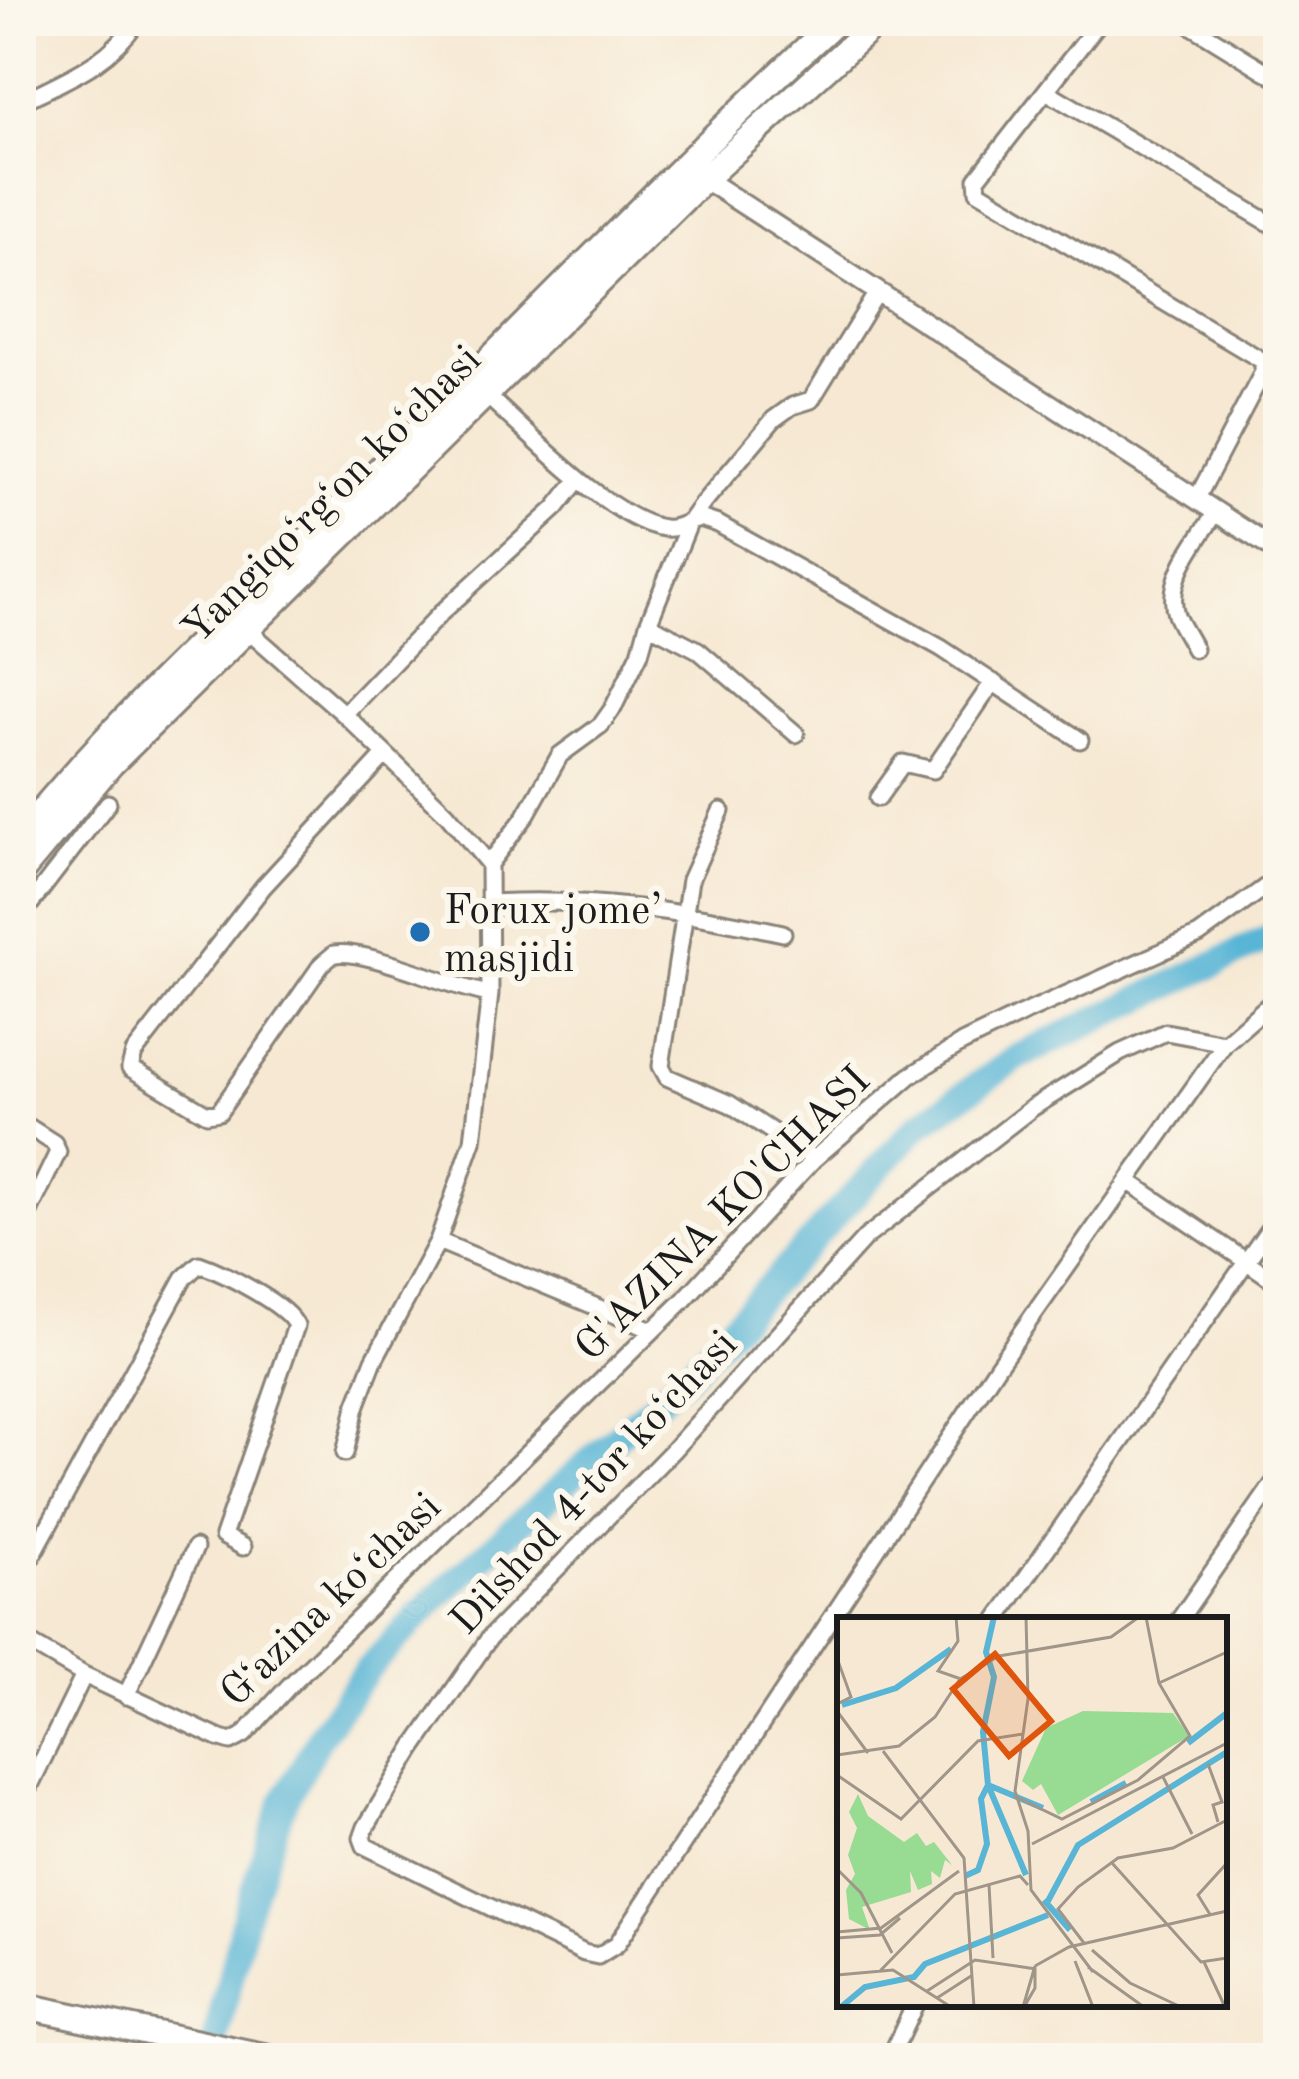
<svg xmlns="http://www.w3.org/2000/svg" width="1299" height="2079" font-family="'Old Standard TT',serif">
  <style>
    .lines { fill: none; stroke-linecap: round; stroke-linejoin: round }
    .river { stroke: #58b5d6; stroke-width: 27 }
    .minor-casing { stroke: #898277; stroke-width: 21 }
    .tertiary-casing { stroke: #898277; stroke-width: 24 }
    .primary-casing { stroke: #898277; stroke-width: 30 }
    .minor { stroke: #fff; stroke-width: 15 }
    .tertiary { stroke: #fff; stroke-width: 18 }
    .primary { stroke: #fff; stroke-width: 24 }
    .poi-dot { fill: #1f6fb2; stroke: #fbf7ec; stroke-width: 4.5 }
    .labels { text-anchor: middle; stroke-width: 12; stroke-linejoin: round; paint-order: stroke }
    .street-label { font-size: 42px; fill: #1c1c1c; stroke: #fbf7ec }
    .poi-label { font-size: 42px; fill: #1c1c1c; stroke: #fbf7ec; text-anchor: start }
    .inset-river { fill: none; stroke: #58b5d6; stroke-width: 6 }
    .inset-road { fill: none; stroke: #9f9689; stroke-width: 3 }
    .view { fill: #de560d; fill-opacity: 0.15; stroke: #de560d; stroke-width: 6 }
    .inset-edge { fill: none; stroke: #1c1c1c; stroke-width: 6 }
  </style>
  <rect width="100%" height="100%" fill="#fbf7ec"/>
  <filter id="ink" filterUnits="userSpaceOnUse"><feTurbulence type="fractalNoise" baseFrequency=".00833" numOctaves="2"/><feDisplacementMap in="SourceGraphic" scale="24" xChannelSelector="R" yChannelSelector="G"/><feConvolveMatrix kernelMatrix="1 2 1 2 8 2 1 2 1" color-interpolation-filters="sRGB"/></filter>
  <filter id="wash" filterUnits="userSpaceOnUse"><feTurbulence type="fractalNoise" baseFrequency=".004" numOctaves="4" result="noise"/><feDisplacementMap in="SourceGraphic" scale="48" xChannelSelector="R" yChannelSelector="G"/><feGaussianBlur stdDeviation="2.7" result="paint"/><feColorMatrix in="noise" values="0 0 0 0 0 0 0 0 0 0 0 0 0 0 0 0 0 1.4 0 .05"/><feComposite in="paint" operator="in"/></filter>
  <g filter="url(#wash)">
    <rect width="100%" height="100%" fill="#f6e8d2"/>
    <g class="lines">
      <path class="river" d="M212 2058 246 1911 284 1801 322 1732 366 1671 436 1598 686 1375 919 1125 1018 1057 1278 934"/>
    </g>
  </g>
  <g filter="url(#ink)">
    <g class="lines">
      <defs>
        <path id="minor" d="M1100 21 977 179 978 191 1263 361V372L1197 498
          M1184 21 1278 79
          M1046 91 1278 228
          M21 102C66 79 108 65 137 21
          M485 394C526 430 611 521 664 528 678 530 686 521 700 518L718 524 941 648 1080 740
          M648 624 698 650 796 734
          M247 629 344 714 447 814 489 864 490 994 473 1141 438 1241 374 1360 356 1407 345 1453
          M1194 649C1189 638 1180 626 1176 615 1164 579 1199 539 1217 511
          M344 714 441 613 556 508 578 480
          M385 755 263 887 134 1053 130 1068 207 1114 219 1112 322 964 334 954C369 949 447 987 490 994
          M878 798 903 763 933 770 993 682
          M721 811 690 880 661 1066 667 1077 730 1104 814 1159
          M489 864 525 817 560 755 601 725 613 708 640 653 648 624 690 521 703 503 774 419 792 406 811 400 876 294
          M491 903C592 897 685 912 783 933
          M21 916 108 803
          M1166 1032 1225 1043 998 1365 617 1944 598 1956 584 1953 365 1846 362 1838 366 1827 413 1749 490 1637 673 1450 865 1238 1032 1108 1120 1053Z
          M1225 1043 1278 997
          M21 1122 54 1143 58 1152 21 1229
          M1128 1181 1278 1283
          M438 1241 652 1330
          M21 1553 31 1558 21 1578
          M31 1558 184 1278 199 1264C222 1272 288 1305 296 1326L223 1536 243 1547
          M997 1620 1278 1216
          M1179 1620 1278 1477
          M21 1638 84 1675 218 1738 231 1742 244 1735 289 1686 683 1301 814 1159 910 1076 962 1043 1022 1014 1199 935 1278 878
          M126 1696 195 1548
          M21 1804 84 1675
          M890 2058 915 2004"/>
        <path id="tertiary" d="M698 175 1278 552"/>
        <path id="primary" d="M21 836C116 718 228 617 337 511 504 348 664 179 836 21
          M21 872 111 764 704 179 878 21
          M21 2005 269 2058"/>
      </defs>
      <use href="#minor" class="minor-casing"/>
      <use href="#tertiary" class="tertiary-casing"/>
      <use href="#primary" class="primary-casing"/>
      <use href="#minor" class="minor"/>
      <use href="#tertiary" class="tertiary"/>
      <use href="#primary" class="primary"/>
    </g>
  </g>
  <circle class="poi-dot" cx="420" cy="932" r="12"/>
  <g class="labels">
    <g class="street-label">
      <text transform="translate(330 493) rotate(-45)" y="15">Yangiqoʻrgʻon koʻchasi</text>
      <text transform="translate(721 1212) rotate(-45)" y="15">G'AZINA KO'CHASI</text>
      <text transform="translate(592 1481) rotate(-47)" y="15">Dilshod 4-tor koʻchasi</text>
      <text transform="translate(329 1598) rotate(-44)" y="15">Gʻazina koʻchasi</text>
    </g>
    <g class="poi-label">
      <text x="444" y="923">Forux jome’<tspan x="444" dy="48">masjidi</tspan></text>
    </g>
  </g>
  <g transform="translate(837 1617)">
    <rect width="390" height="390" fill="#f6e8d2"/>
    <path d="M246 94 336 96 352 119 221 198 204 167 196 173 185 164 209 111ZM21 177 31 199 67 225 80 216 89 229 97 225 115 248 108 243 103 261 94 254 95 267 81 273 73 254 74 275 25 290 33 313 12 302 9 273 18 257 11 238 20 211 12 195Z" fill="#98db93"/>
    <path class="inset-river" d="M5 88 59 71 114 32M351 126 390 96M151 168 189 258M151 168 206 191M151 168 146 115 157 60 149 35 157 0M254 185 289 166M128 259 141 253 150 227 144 182 151 168M207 283 233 313M211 284 241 228 390 135M4 390 28 370 77 360 88 347 211 298"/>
    <path class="inset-road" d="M119 0 121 24 101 54 124 62M189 0 191 82 178 174 191 214 194 273 256 355M0 41 14 80 0 87M322 66 390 35M0 94 31 136M46 134 127 241 137 390M0 138 62 129 98 100 123 62 162 39 274 20 302 0M371 147 385 185 376 188 381 205M0 158 64 202 141 124 186 117M326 160 355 217M177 179 225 202 301 163 353 119 322 66 309 0M195 227 390 126M275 246 364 345 390 341M0 252 24 276 55 336M152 268 156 341M374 299 361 278 390 246M0 315 44 311 122 254M0 321 43 318 63 301M247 326 221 292 241 270 281 241 336 231 390 203M255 333 293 366 344 390M238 344 256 390M367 345 388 390M198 349 232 330 390 294M251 350 307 390M43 354 118 277 183 259 191 268M0 358 56 353 114 390M90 374 138 343 199 352M100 381 134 359M186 390 198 349V371L187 390"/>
    <path class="view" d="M158 37 214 104 172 139 116 72Z"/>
    <rect width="390" height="390" class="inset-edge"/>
  </g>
  <rect width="1299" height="2079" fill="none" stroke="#fbf7ec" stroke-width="72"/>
</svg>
